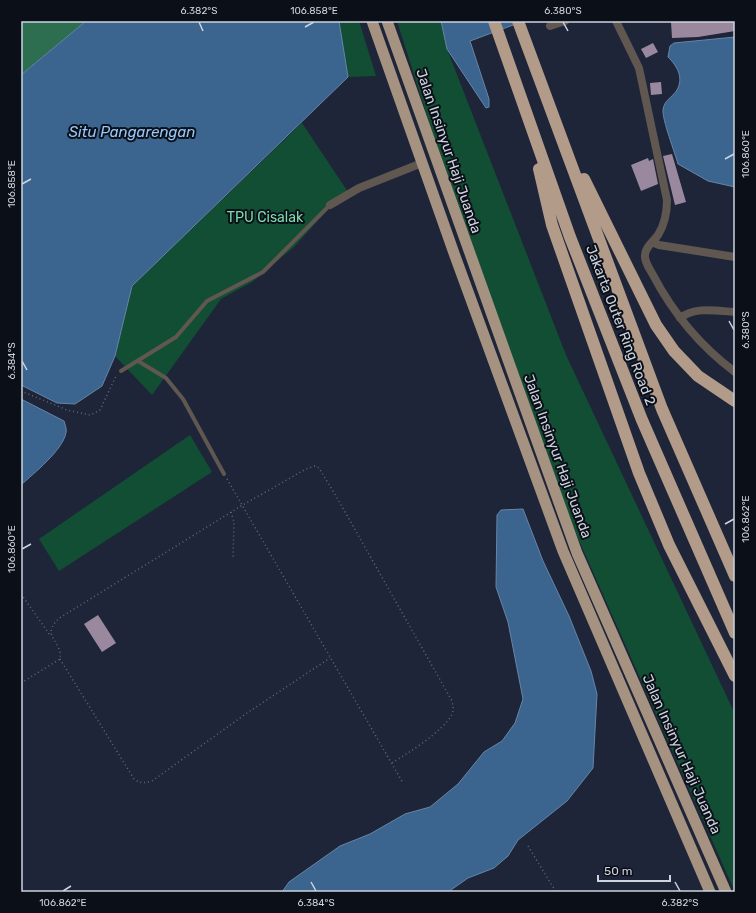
<svg xmlns="http://www.w3.org/2000/svg" width="756" height="913" font-family="Rubik,sans-serif">
  <style>
    .green { fill: #124e34 }
    .forest { fill: #2d6e50 }
    .water { fill: #3b648f; stroke: #6785a7 }
    .building { fill: #9a899e }
    .lines { fill: none; stroke-linecap: round; stroke-linejoin: round }
    .path { stroke: #616878; stroke-width: 1.5; stroke-dasharray: 1 3; stroke-linecap: butt }
    .service { stroke: #605750; stroke-width: 4 }
    .minor { stroke: #605750; stroke-width: 8 }
    .trunk { stroke: #a69281; stroke-width: 11 }
    .motorway { stroke: #b29b89; stroke-width: 12 }
    .ticks { fill: none; stroke: #cdd3df; stroke-width: 1.5 }
    .labels { text-anchor: middle; stroke-width: 4; stroke-linejoin: round; paint-order: stroke }
    .street-label { font-size: 14px; fill: #cdd3df; stroke: #0b0f17 }
    .park-label { font-size: 14px; fill: #7ddaab; stroke: #0b0f17 }
    .water-label { font-size: 15px; font-style: italic; fill: #96c7fb; stroke: #0b0f17 }
    .neatline { fill: none; stroke: #cdd3df; stroke-width: 1.5 }
    .ticks-label { font-size: 10px; text-anchor: middle; fill: #cdd3df }
  </style>
  <rect width="100%" height="100%" fill="#1e2538"/>
  <path class="green" d="M339 21H359L376 76 348 77Z
    M397 21H441L447 49 566 355 735 714V892L573 527 431 128Z
    M302 123 348 192 331 206 294 247 252 282 221 299 152 395 115 356 132 286Z
    M190 435 212 472 59 571 39 539Z"/>
  <path class="forest" d="M21 21H86L21 75Z"/>
  <path class="water" d="M86 21H339L348 77 132 286 115 356 102 386 75 404 57 403 21 385V75Z
    M441 21H524L470 41 489 99V107L486 108 447 49Z
    M735 37V187L708 181 678 164C675 153 662 119 663 110 664 100 672 98 677 90 684 77 677 66 668 57L670 46 674 43Z
    M21 399 64 421C65 425 67 429 66 433 62 451 34 473 21 485Z
    M523 509 543 561 569 616 591 671 597 694 593 768 567 801 518 840 508 856 494 868 468 878 448 892H282L289 882 340 846 370 834 405 814 430 807 458 784 484 752 502 741 515 723 523 699 508 622 496 587 497 515 501 510Z"/>
  <path class="building" d="M685 21H735V31L698 37 672 38 671 22Z
    M653 43 658 52 646 58 641 49Z
    M661 82 662 94 651 95 650 83Z
    M672 154 686 202 675 205 663 156Z
    M648 158 649 161 653 159 658 184 641 191 631 165Z
    M98 615 116 643 102 652 84 624Z"/>
  <g class="lines">
    <path class="path" d="M21 391 67 410 90 415 100 410 116 376
      M227 479 403 783
      M231 512 234 522 233 559
      M21 594 50 635
      M60 659 134 779C141 784 144 783 152 781L247 713 330 658
      M21 683 60 659C63 640 38 636 61 617L241 506 306 469 315 466 319 468 336 496 452 701C453 706 454 709 452 714 444 731 408 753 392 763
      M528 846 556 892"/>
    <path class="service" d="M138 361 166 378 183 399 224 474
      M121 371 176 337 207 301 263 272 330 205"/>
    <path class="minor" d="M616 21 639 68 667 200C667 212 665 224 658 235 654 241 645 247 645 255 644 262 650 269 653 275 673 313 700 346 735 372
      M550 26 565 21
      M330 205 359 188 422 163
      M652 242 659 245 735 257
      M680 318C696 306 716 311 735 312"/>
    <path class="trunk" d="M372 21 455 256 563 551 710 892
      M387 21 577 553 726 892"/>
    <path class="motorway" d="M494 21 570 237 642 420 735 633
      M518 21 662 409 735 576
      M539 169 552 225 639 473 669 545 735 676
      M584 179 656 325 674 351 698 376 735 401"/>
  </g>
  <path class="ticks" d="M199 22 203 31M563 22 568 31M305 27 314 22M725 159 734 154M22 184 31 179M729 321 734 330M22 361 27 370M725 524 734 519M22 549 31 544M311 882 316 891M675 882 680 891M63 891 71 886"/>
  <g class="labels">
    <g class="street-label">
      <text transform="translate(449 151) rotate(71)" y="5">Jalan Insinyur Haji Juanda</text>
      <text transform="translate(621 325) rotate(69)" y="5">Jakarta Outer Ring Road 2</text>
      <text transform="translate(558 456) rotate(70)" y="5">Jalan Insinyur Haji Juanda</text>
      <text transform="translate(682 754) rotate(66)" y="5">Jalan Insinyur Haji Juanda</text>
    </g>
    <g class="park-label">
      <text x="265" y="222">TPU Cisalak</text>
    </g>
    <g class="water-label">
      <text x="132" y="137">Situ Pangarengan</text>
    </g>
  </g>
  <rect width="756" height="913" fill="none" stroke="#0b0f17" stroke-width="44"/>
  <path d="M598 875v6h72v-6" fill="none" stroke="#cdd3df" stroke-width="2"/>
  <text x="604" y="875" font-size="12" fill="#cdd3df" stroke="#0b0f17" stroke-width="3" paint-order="stroke">50 m</text>
  <rect x="22" y="22" width="712" height="869" class="neatline"/>
  <g class="ticks-label">
    <text x="199" y="14">6.382°S</text>
    <text x="314" y="14">106.858°E</text>
    <text x="563" y="14">6.380°S</text>
    <text transform="translate(745 154) rotate(-90)" y="4">106.860°E</text>
    <text transform="translate(11 184) rotate(-90)" y="4">106.858°E</text>
    <text transform="translate(745 330) rotate(-90)" y="4">6.380°S</text>
    <text transform="translate(11 361) rotate(-90)" y="4">6.384°S</text>
    <text transform="translate(745 519) rotate(-90)" y="4">106.862°E</text>
    <text transform="translate(11 549) rotate(-90)" y="4">106.860°E</text>
    <text x="63" y="906">106.862°E</text>
    <text x="316" y="906">6.384°S</text>
    <text x="680" y="906">6.382°S</text>
  </g>
</svg>
